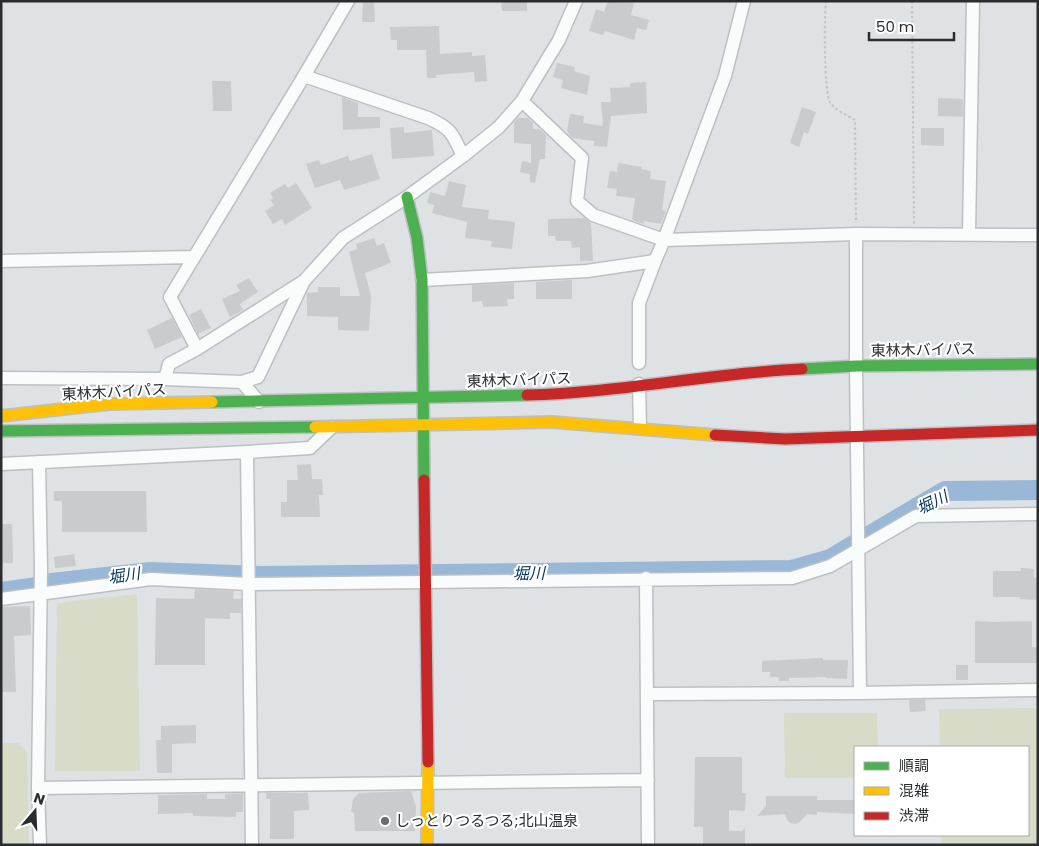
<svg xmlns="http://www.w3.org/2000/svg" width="1039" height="846" font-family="Poppins,'Noto Sans JP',sans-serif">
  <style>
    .green { fill: #d7dbc7 }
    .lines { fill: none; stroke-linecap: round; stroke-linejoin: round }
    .river { stroke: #99b7d6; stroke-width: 20 }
    .building { fill: #cacbce }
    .street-casing { stroke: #bdc0c2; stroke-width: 15 }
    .fast-casing { stroke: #bdc0c2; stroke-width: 14 }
    .slow-casing { stroke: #bdc0c2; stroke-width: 14 }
    .jam-casing { stroke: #bdc0c2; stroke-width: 14 }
    .path { stroke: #c1c3c4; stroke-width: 2; stroke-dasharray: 2.5 2.5; stroke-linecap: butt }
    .street { stroke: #fafbfb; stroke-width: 12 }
    .fast { stroke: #4caf50; stroke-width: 11 }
    .slow { stroke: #ffc107; stroke-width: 11 }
    .jam { stroke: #c62828; stroke-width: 11 }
    .poi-dot { fill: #696c6f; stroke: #fff; stroke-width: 2 }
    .labels { text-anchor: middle; stroke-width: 4.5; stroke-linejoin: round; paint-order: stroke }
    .street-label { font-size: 15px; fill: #2a2d2f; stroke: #fff }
    .poi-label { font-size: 15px; fill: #2a2d2f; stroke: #fff; text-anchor: start }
    .water-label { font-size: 16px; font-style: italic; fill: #05345c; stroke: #fff }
  </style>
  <rect width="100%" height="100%" fill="#dee2e5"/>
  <path class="green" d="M137 594 140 771H55L57 603Z
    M1034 708 1038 711V845H941V835H1028V747H940L939 709Z
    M784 713H877L878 747H855V778H785Z
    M1 743H18L27 752 29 845H1Z"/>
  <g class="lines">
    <path class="river" d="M1 592 31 588 52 583 150 572 261 576 791 570 830 559 945 491 1038 490"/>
  </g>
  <path class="building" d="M363 1H374L375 22H362Z
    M501 1H527V11H502Z
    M608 1 634 3 631 15 649 20 646 30 637 28 634 40 605 31 603 35 589 31 596 9 604 12Z
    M439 26 440 54 472 52V56L485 55 487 81 475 82 474 72 436 75V78H427L426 50H397V40H391L390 27Z
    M557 63 575 67 574 71 590 76 587 95 561 88 563 80 553 77Z
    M212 81H231L232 111H213Z
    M646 82 647 113 611 116 607 147 594 146V141L572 138 569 134 567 131 570 114 584 116 583 123 603 126 601 102H611L610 88 630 87V83Z
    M342 97 358 103V117H380V128L343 130Z
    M938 98 963 99V117L938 116Z
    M802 107 816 112 808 134 804 132 799 147 790 143Z
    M518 118H528L533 123V129H539L546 135 545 159H540L535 183 530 182V174L520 172 522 161 531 163V144L514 143V122Z
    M404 127V133L432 130 434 156 392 159 390 128Z
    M921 128H944V146L921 145Z
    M372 154 380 179 344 190 340 180 315 188 306 164 319 160 321 165 348 156 350 161Z
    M618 163 642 167 641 169 651 171 650 179 666 181 662 210 666 211 661 224 644 221V224L632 220 635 198 616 196 617 189 607 188 610 171 617 172Z
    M449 181 466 185 462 207 489 210 488 219 515 222 512 249 491 247 492 241 465 238 467 222 432 213 434 205 427 203 430 192 445 196Z
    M296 183 312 208 285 225 282 219 273 224 265 211 274 205 270 200 273 198 270 193 285 184 288 188Z
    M584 218 591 223 593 261H580V247L572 248 571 241H556L555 236H548V219Z
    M374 238 377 246 384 243 391 263 365 273 371 296 369 331 338 330V317L307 316V293L318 292V287H340V296H360L349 252 357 249 356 244Z
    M249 278 258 292 240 304 243 310 230 317 222 299 240 291 236 285Z
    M572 280V299H536V282Z
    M514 283V299H507L508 306 483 307 482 301 472 302V285Z
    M201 309 211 328 198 334 189 315Z
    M172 318 182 337 155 349 147 330Z
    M311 464 312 479H322L323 495H319L320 517H281V502H287V480H298L297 465Z
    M54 491H146L147 532H62V501H54Z
    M1 524H12L13 563H1Z
    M74 554 76 566 55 568 54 557Z
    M1021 568 1034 569V578H1038V600L1020 599V597H993V571H1021Z
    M195 589 234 591 233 599H241V613H230V619L205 618V665H155L156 598 194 599Z
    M30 606 31 635 14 636 16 692H1V607Z
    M975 621 993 622 1032 621V647H1038V663H975Z
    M823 658V660H848L847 679 826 678V677L789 678V681H779L778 677H770V672H762V661Z
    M956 665H968V680H956Z
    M909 700H925L926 711 910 712Z
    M196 725V743L172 744V773H157L156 740H161V726Z
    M695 757H742V793H746L745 811 729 810V831H742L745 828V845H703V827H694Z
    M411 791 416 806 415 831H355L354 813 351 812 353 799 359 793Z
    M243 793V812H236V817L193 816V813L158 814V795L207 794V799H225V794Z
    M266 793H308L309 810 294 811V839H270V799H266Z
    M766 796H817V800H855V814L817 812V815L807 814 801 821 796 824 790 823 787 820 785 814 757 816 766 806Z"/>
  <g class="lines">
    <defs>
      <path id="street" d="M304 76 428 118C452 129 452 133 463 156
        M522 101 582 158 577 201 593 215 664 240 725 76 744 1
        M856 234V366L860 693
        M969 234 973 1
        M1 261 193 257
        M422 280 587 271 655 261 664 240 856 234 1038 235
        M197 349 170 297 304 76 348 1
        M639 363V303L655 261
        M1 378 165 379 242 382 259 402
        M165 379 169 364 197 349 304 281 343 238 407 197 463 156 499 127 522 101 559 40 576 1
        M242 382 258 377 304 281
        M639 384 640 428
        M247 452 252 845
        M39 462 41 568 38 788 40 845
        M1 464 247 452 310 448 332 427
        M646 578 648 845
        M1 599 151 579 249 584 792 578 830 566 916 516 1038 514
        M648 694 860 693 1038 690
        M38 788 648 780"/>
      <path id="fast" d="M407 197 417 238 422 280 424 480
        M802 369 856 366 1038 364
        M212 402 527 395
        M1 431 315 427"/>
      <path id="slow" d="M1 416 109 404 212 402
        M315 427 552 422 715 435
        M427 845 428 762"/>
      <path id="jam" d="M527 395C619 393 710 373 802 369
        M715 435 785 439 1038 430
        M424 480 428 762"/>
    </defs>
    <use href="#street" class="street-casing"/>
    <use href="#fast" class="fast-casing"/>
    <use href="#slow" class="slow-casing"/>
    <use href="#jam" class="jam-casing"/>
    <path class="path" d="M826 1C824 16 824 92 830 102 835 110 846 115 855 120L856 223
      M912 1 914 224"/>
    <use href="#street" class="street"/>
    <use href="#fast" class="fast"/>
    <use href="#slow" class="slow"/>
    <use href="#jam" class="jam"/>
  </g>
  <circle class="poi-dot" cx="385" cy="821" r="5"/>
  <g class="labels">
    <g class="street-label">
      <text transform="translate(923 350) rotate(-1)" y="5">東林木バイパス</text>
      <text transform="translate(519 380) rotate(-2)" y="5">東林木バイパス</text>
      <text transform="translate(114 392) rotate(-3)" y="5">東林木バイパス</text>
    </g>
    <g class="poi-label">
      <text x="395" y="826">しっとりつるつる;北山温泉</text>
    </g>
    <g class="water-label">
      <text transform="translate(932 502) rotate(-26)" y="6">堀川</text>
      <text transform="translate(529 573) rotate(-1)" y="6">堀川</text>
      <text transform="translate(124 575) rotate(-8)" y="6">堀川</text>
    </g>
  </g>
  <rect width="1039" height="846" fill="none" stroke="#2a2d2f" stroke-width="5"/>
  <rect x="854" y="746" width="175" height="90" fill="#ffffff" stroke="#aaabac"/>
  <rect x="864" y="762" width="25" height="8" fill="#4caf50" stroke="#aaabac"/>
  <text x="899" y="771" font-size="15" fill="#2a2d2f">順調</text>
  <rect x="864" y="787" width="25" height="8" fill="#ffc107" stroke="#aaabac"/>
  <text x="899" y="796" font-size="15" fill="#2a2d2f">混雑</text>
  <rect x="864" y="812" width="25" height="8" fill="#c62828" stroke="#aaabac"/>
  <text x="899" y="821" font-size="15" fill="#2a2d2f">渋滞</text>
  <g transform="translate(35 811) rotate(19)" stroke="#ffffff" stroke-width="4" paint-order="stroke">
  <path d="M0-4L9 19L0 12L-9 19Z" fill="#2a2d2f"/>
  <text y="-8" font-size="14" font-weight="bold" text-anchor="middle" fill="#2a2d2f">N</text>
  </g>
  <path d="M869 32v8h85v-8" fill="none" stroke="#2a2d2f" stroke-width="2.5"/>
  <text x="876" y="32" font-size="15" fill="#2a2d2f" stroke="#ffffff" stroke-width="4" paint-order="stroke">50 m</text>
</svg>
